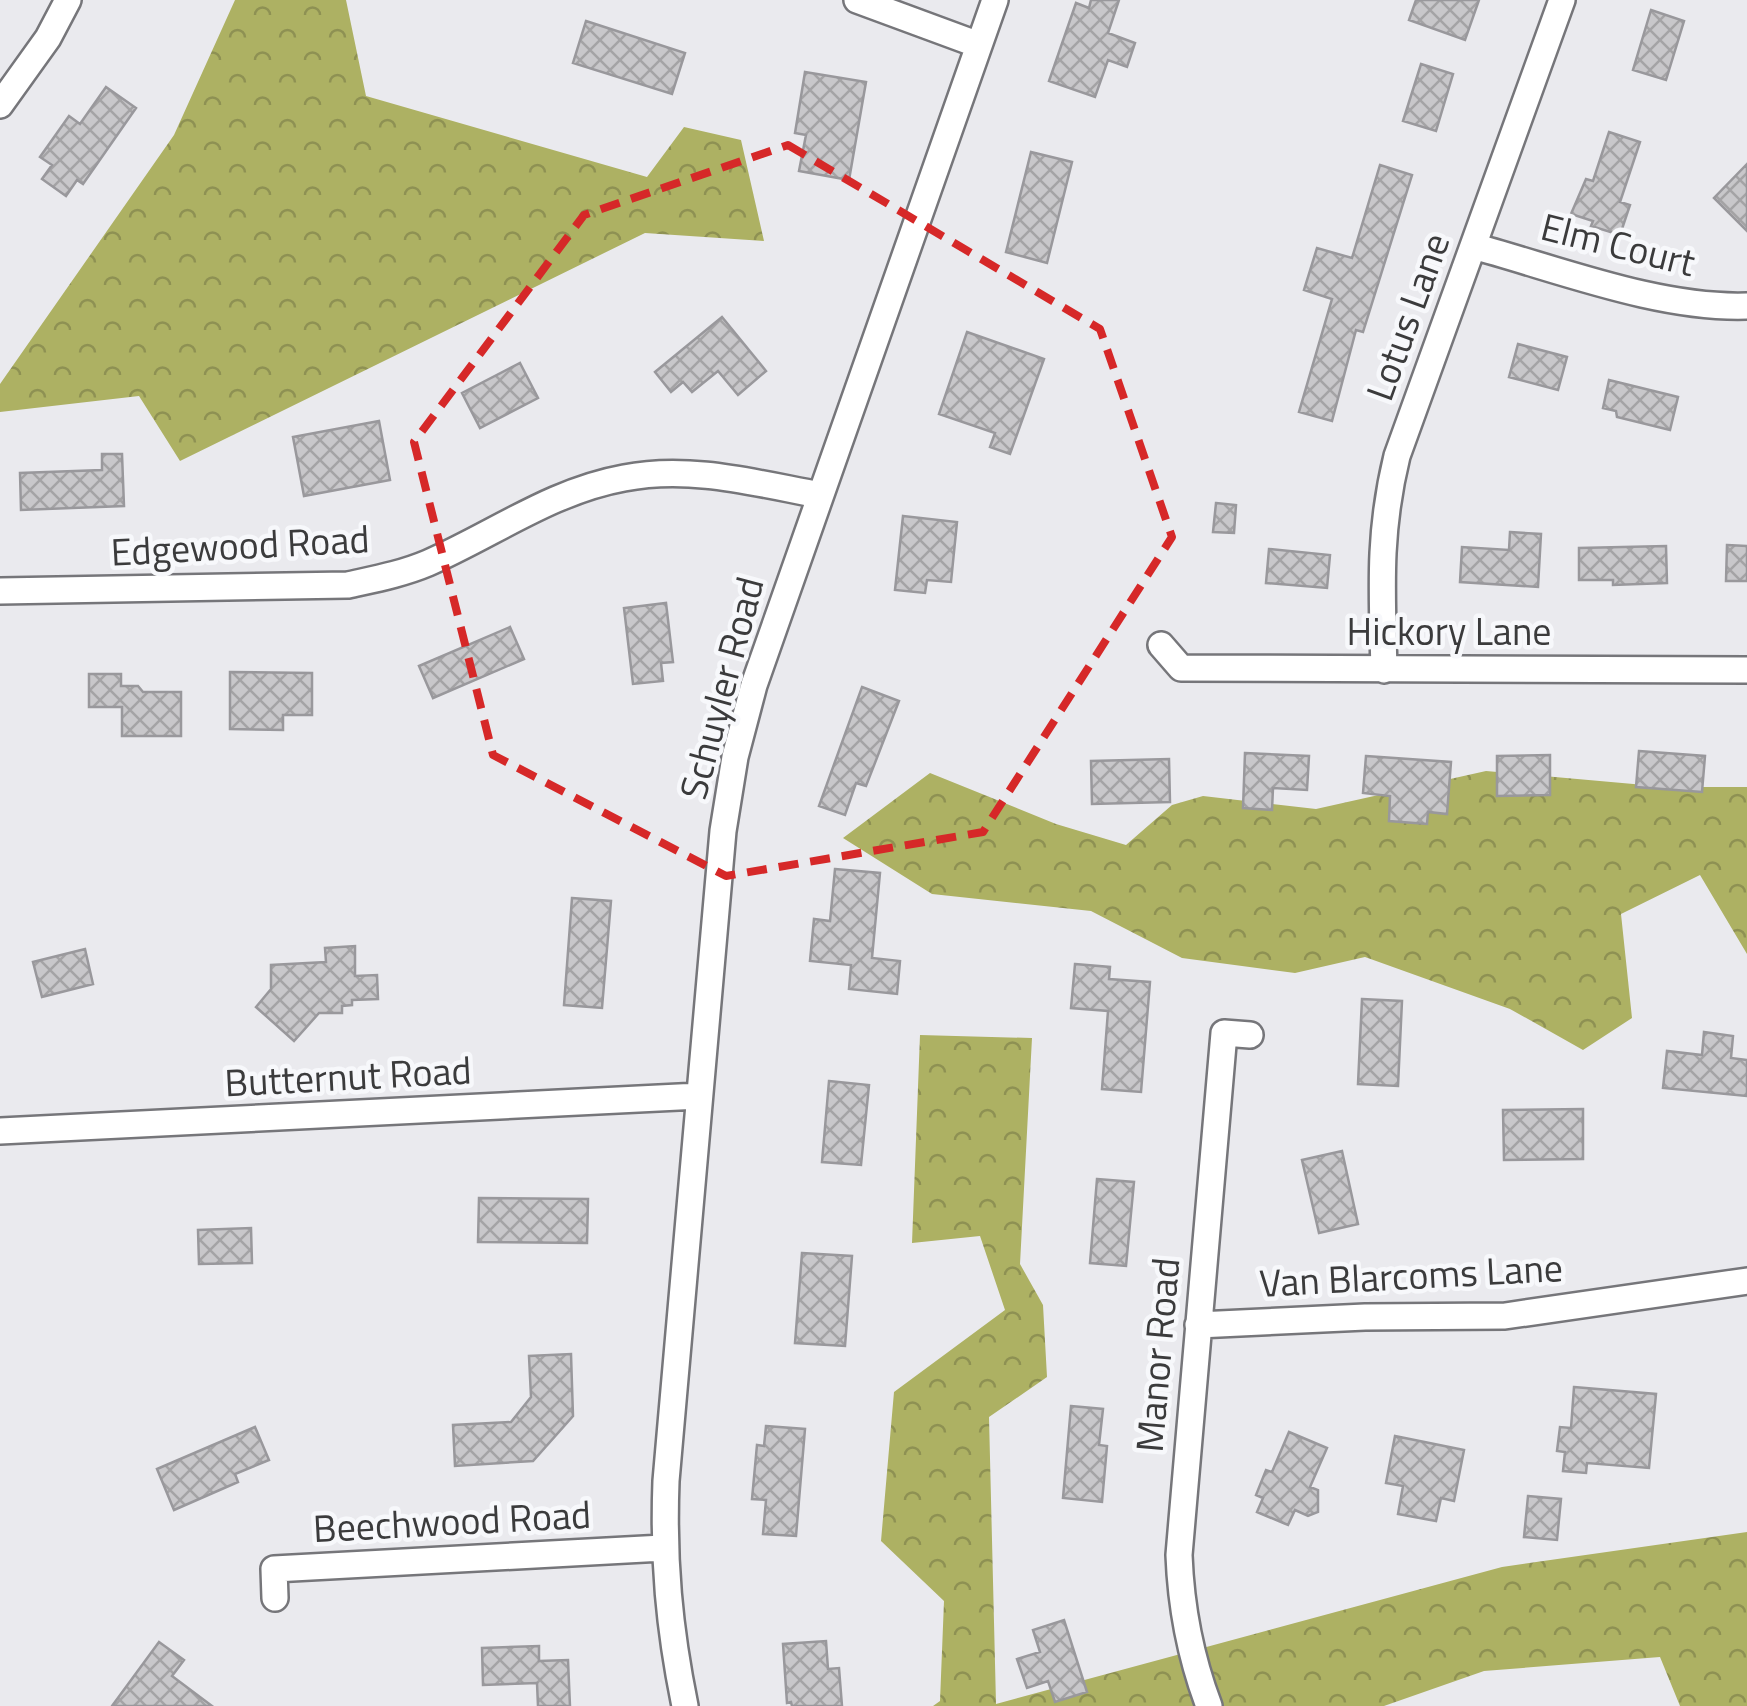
<svg xmlns="http://www.w3.org/2000/svg" width="1747" height="1706" font-family="'Titillium Web',sans-serif">
  <style>
    .forest { fill: url(#forest-crowns) }
    .building { fill: url(#building-cross-hatch); stroke: #99989c; stroke-width: 2.5 }
    .lines { fill: none; stroke-linecap: round; stroke-linejoin: round }
    .street-casing { stroke: #76767a; stroke-width: 30 }
    .street { stroke: #fff; stroke-width: 25 }
    .marked { fill: none; stroke: #d62828; stroke-width: 8; stroke-dasharray: 20 12; stroke-linejoin: round }
    .labels { text-anchor: middle; stroke-width: 9; stroke-linejoin: round; paint-order: stroke }
    .street-label { font-size: 38px; fill: #3b3b3c; stroke: #f7f8fb }
  </style>
  <defs>
    <pattern id="forest-crowns" width="20" height="18" patternUnits="userSpaceOnUse" patternTransform="scale(2.5)"><rect width="20" height="18" fill="#adb163"/><path d="M2 6a3 3 0 1 1 6 0M12 15a3 3 0 1 1 6 0" fill="none" stroke="#8e9153"/></pattern>
    <pattern id="building-cross-hatch" width="8" height="8" patternUnits="userSpaceOnUse" patternTransform="scale(2.5)"><rect width="8" height="8" fill="#c8c7ca"/><path d="M0 0l8 8M0 8l8-8" fill="none" stroke="#a4a3a5"/></pattern>
  </defs>
  <rect width="100%" height="100%" fill="#eaeaee"/>
  <path class="forest" d="M235 0H346L366 96 647 177 684 127 741 140 764 241 645 233 180 461 139 396 0 412V384L174 135Z
    M1486 771 1667 787H1747V954L1700 875 1621 914 1632 1018 1583 1050 1510 1009 1365 957 1295 973 1182 958 1091 911 932 894 843 838 930 773 1056 824 1126 845 1172 805 1203 796 1316 809Z
    M920 1035 1032 1038 1020 1264 1043 1305 1047 1377 989 1417 996 1704 1502 1567 1747 1532V1706H1680L1660 1657 1484 1671 1384 1706H933L940 1701 944 1601 881 1541 894 1392 1005 1310 980 1236 912 1243Z"/>
  <path class="building" d="M1091 0H1119L1108 33 1135 43 1127 67 1108 60 1095 97 1049 81 1076 3 1089 8Z
    M1416 0H1479L1465 40 1409 20Z
    M1651 10 1684 21 1666 80 1633 70Z
    M586 21 685 53 672 94 573 63Z
    M1421 64 1453 74 1436 131 1403 121Z
    M805 72 866 82 849 180 799 171 806 135 795 133Z
    M106 87 136 108 83 184 77 180 66 196 42 179 52 165 40 157 69 116 80 124Z
    M1609 132 1640 142 1620 202 1630 205 1620 235 1591 226 1593 221 1571 214 1586 179 1593 181Z
    M1031 152 1072 162 1047 263 1006 252Z
    M1747 164V231L1714 198Z
    M1380 165 1412 175 1363 332 1356 330 1332 421 1299 412 1332 299 1304 290 1317 248 1352 258Z
    M722 317 766 371 738 395 718 371 692 392 683 382 671 392 655 372Z
    M967 332 1044 359 1010 454 990 447 995 433 939 414Z
    M1518 344 1567 357 1558 390 1509 377Z
    M520 363 538 398 480 428 462 393Z
    M1609 380 1678 397 1670 430 1617 417 1616 411 1603 408Z
    M379 421 390 480 304 496 293 437Z
    M102 454H122L124 506 21 510 20 473 102 470Z
    M1216 503 1236 505 1234 533 1213 532Z
    M903 516 957 522 951 582 927 580 925 593 895 590Z
    M1510 532 1541 534 1538 587 1460 582 1462 547 1509 550Z
    M1727 545 1747 546V581H1726Z
    M1666 546 1667 583 1613 585V580H1579V548Z
    M1269 549 1330 555 1327 588 1266 583Z
    M666 603 673 662 661 663 663 681 633 684 624 608Z
    M510 627 524 659 433 698 419 666Z
    M230 672 312 673V715H283V730L230 729Z
    M89 674H121V686H138L143 692H181V736H122V707H89Z
    M862 687 899 701 866 786 856 783 845 815 819 806Z
    M1639 751 1705 756 1702 792 1636 787Z
    M1245 753 1309 756 1307 790 1273 788 1272 810 1243 808Z
    M1550 755V795L1497 796V756Z
    M1366 756 1451 762 1447 814 1428 812 1427 824 1389 821 1390 796 1363 793Z
    M1169 759 1170 802 1092 804 1091 761Z
    M835 869 880 873 872 958 900 961 897 994 849 989 851 965 810 961 814 919 830 921Z
    M572 898 611 901 602 1008 564 1005Z
    M355 946V976L377 975 378 999 352 1000V1005L342 1006V1013H319L294 1041 256 1007 271 989V965L326 962 325 948Z
    M85 949 93 984 42 997 33 962Z
    M1075 964 1110 967 1109 979 1150 982 1141 1092 1102 1089 1108 1011 1071 1008Z
    M1362 999 1402 1001 1398 1086 1358 1084Z
    M1704 1032 1733 1036 1731 1058 1747 1060V1096L1663 1088 1667 1051 1702 1055Z
    M829 1081 869 1085 861 1165 822 1162Z
    M1583 1109V1159L1504 1160 1503 1110Z
    M1342 1151 1358 1224 1319 1233 1302 1160Z
    M1097 1179 1134 1182 1126 1266 1090 1263Z
    M479 1198 588 1199 587 1243 478 1242Z
    M251 1228 252 1263 199 1264 198 1230Z
    M802 1253 852 1256 845 1346 795 1343Z
    M571 1354 573 1416 533 1461 455 1466 453 1425 511 1422 531 1397 529 1356Z
    M1574 1387 1656 1394 1649 1468 1587 1463 1586 1473 1563 1471 1565 1452 1557 1451 1560 1427 1571 1428Z
    M1071 1406 1103 1409 1099 1445 1107 1446 1102 1502 1063 1498Z
    M766 1426 805 1429 796 1536 763 1534 766 1500 752 1499 757 1445 764 1446Z
    M255 1427 269 1460 235 1474 238 1482 174 1510 157 1469Z
    M1289 1432 1327 1448 1310 1487 1318 1490V1512L1308 1516 1295 1510 1288 1525 1257 1512 1263 1498 1256 1495 1266 1470 1272 1472Z
    M1395 1436 1464 1450 1454 1501 1441 1498 1436 1521 1398 1514 1403 1486 1386 1483Z
    M1528 1496 1561 1499 1557 1540 1524 1537Z
    M1064 1620 1087 1692 1055 1702 1048 1681 1027 1688 1017 1659 1040 1652 1033 1630Z
    M826 1641 828 1669 839 1668 842 1706H792L791 1702 787 1703 783 1644Z
    M159 1642 184 1660 172 1676 212 1706H112Z
    M539 1646V1661L568 1660 570 1706H538L537 1683 483 1685 482 1648Z"/>
  <g class="lines">
    <defs>
      <path id="street" d="M857 0 979 45
        M0 105 48 38 68 0
        M1473 246C1558 269 1659 309 1747 306
        M0 591 348 585C375 579 402 574 428 563 494 534 552 491 624 478 690 465 755 483 820 495
        M1161 645 1181 668 1747 670
        M1384 670C1382 592 1378 533 1397 456L1562 0
        M0 1131 699 1096
        M1198 1325 1365 1317 1505 1316 1747 1281
        M275 1598 274 1569 663 1548
        M685 1706C669 1628 663 1560 666 1481L723 831 735 757 754 685 995 0
        M1209 1706C1190 1656 1181 1608 1179 1555L1224 1033 1250 1035"/>
    </defs>
    <use href="#street" class="street-casing"/>
    <use href="#street" class="street"/>
  </g>
  <path class="marked" d="M788 145 1100 329 1172 537 983 832 726 876 493 755 414 442 584 215Z"/>
  <g class="labels">
    <g class="street-label">
      <text transform="translate(1618 245) rotate(14)" y="13">Elm Court</text>
      <text transform="translate(1408 317) rotate(-70)" y="13">Lotus Lane</text>
      <text transform="translate(240 546) rotate(-3)" y="13">Edgewood Road</text>
      <text x="1449" y="645">Hickory Lane</text>
      <text transform="translate(722 688) rotate(-75)" y="13">Schuyler Road</text>
      <text transform="translate(348 1077) rotate(-3)" y="13">Butternut Road</text>
      <text transform="translate(1411 1276) rotate(-3)" y="13">Van Blarcoms Lane</text>
      <text transform="translate(1158 1355) rotate(-85)" y="13">Manor Road</text>
      <text transform="translate(452 1522) rotate(-3)" y="13">Beechwood Road</text>
    </g>
  </g>
</svg>
